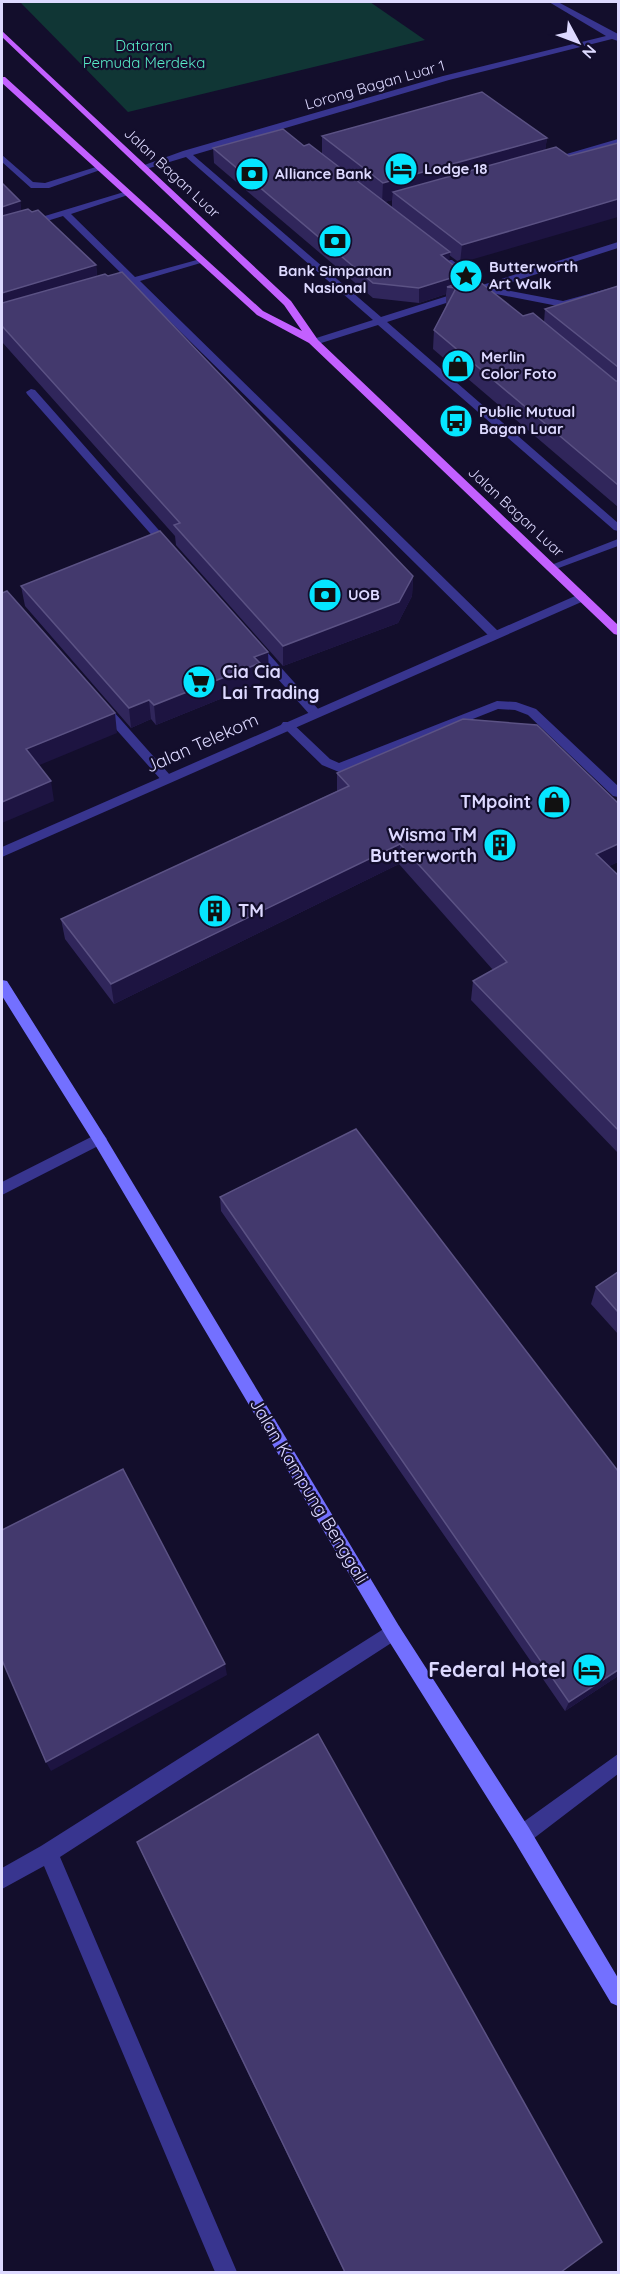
<svg xmlns="http://www.w3.org/2000/svg" width="620" height="2274" font-family="Quicksand,sans-serif">
  <style>
    .green { fill: #103635 }
    .lines { fill: none; stroke-linecap: round; stroke-linejoin: round }
    .lane { fill: #38358f; fill-rule: evenodd }
    .street { fill: #38358f; fill-rule: evenodd }
    .secondary { fill: #7370ff; fill-rule: evenodd }
    .primary { fill: #c360ff; fill-rule: evenodd }
    .wall { fill: #30265b; fill-rule: evenodd }
    .shaded-wall { fill: #1d1441 }
    .building { fill: #43396d; stroke: #5b5284; stroke-width: 1.5 }
    .labels { text-anchor: middle; stroke-width: 4.5; stroke-linejoin: round; paint-order: stroke }
    .far-park-label { font-size: 15px; fill: #58ecc7; stroke: #130e2c }
    .far-street-label { font-size: 15px; fill: #ddd9ff; stroke: #130e2c }
    .far-poi-label { font-size: 15px; font-weight: bold; fill: #ddd9ff; stroke: #130e2c; text-anchor: start }
    .poi-label { font-size: 18px; font-weight: bold; fill: #ddd9ff; stroke: #130e2c; text-anchor: start }
    .street-label { font-size: 18px; fill: #ddd9ff; stroke: #130e2c }
    .near-poi-label { font-size: 21px; font-weight: bold; fill: #ddd9ff; stroke: #130e2c; text-anchor: end }
  </style>
  <rect width="100%" height="100%" fill="#130e2c"/>
  <path class="green" d="M20 2H370L425 40 128 112Z"/>
  <g class="lines">
    <path class="lane" d="M618 139V145L550 163 546 160Z
      M2 155 33 182 45 183 99 166 103 169 49 188H31L2 162Z
      M124 192 131 194 71 214 135 277 204 258V262L140 281 499 632V638H491L132 284 122 285V281L127 279 63 216 2 235V229Z
      M446 260H452L485 286 563 301 618 286V292L563 307 491 293 487 295 446 264Z
      M31 389 35 390 172 545V549H164L27 394 26 392Z
      M255 642 259 643 319 710 321 713 319 716H311L251 649V643Z
      M497 701 516 702 536 709 618 786V797L613 796 528 715 515 710 498 709 339 772 322 765 281 725 283 722H291L330 759 339 763Z
      M102 702 106 703 170 775 172 778 170 781H162L98 709 96 706Z
      M393 1623 399 1626 402 1632 399 1638 60 1857 237 2272H215L44 1866 2 1889V1868L41 1846Z"/>
    <path class="street" d="M549 2H558L618 34V41L612 39 449 80 193 155 381 317 618 242V248L387 322 618 523V531L614 530 378 325 318 344H310V340L373 320 186 157 143 170 139 167 183 151 443 76 606 36Z
      M618 539V546L556 569H548L546 567Z
      M582 593 586 594V600L2 857V847Z
      M99 1133 104 1135 107 1139 104 1143 2 1195V1182Z
      M618 1754V1774L529 1842 522 1845 515 1842 512 1835 515 1828Z"/>
    <path class="secondary" d="M2 980 7 981 104 1135 399 1626 529 1828 618 1978V2006L611 2003 515 1842 387 1638 94 1143 2 996Z"/>
    <path class="primary" d="M2 31 291 301 318 340 618 625V635L614 634 309 343 257 315 2 83V77H5L263 311 302 331 284 305 2 37Z"/>
  </g>
  <path class="wall" d="M322 136 547 138 545 150 460 263 449 255V261L464 274V281L523 316 544 322 545 309 618 286V507L433 349 434 330 446 306V294L419 303 373 298 214 163 213 148 304 146 322 154ZM392 200V208L384 202Z
    M2 183 20 201 21 211 96 265 97 276 413 576 412 596 398 623 283 666 176 545 175 536 2 342Z
    M21 586 269 672 260 675V683L156 725 151 719 131 728 25 606Z
    M337 773 618 803V862L609 866 618 875V1153L471 1000 473 981 493 970 399 864 114 1004 65 939 61 919 337 791Z
    M220 1197 618 1676 565 1711 221 1211Z
    M618 1272V1334L591 1304 596 1287Z
    M137 1842 561 2272H344L141 1851Z"/>
  <path class="shaded-wall" d="M547 138 544 158 393 192 392 200 382 203 383 183Z
    M618 199V217L460 263 462 245Z
    M20 201 23 220 2 227V207Z
    M450 252 449 267 441 255Z
    M96 265 98 285 2 314V293Z
    M464 274 463 289 447 287 446 294 419 303V288Z
    M413 576 412 596 398 623 283 666V646Z
    M268 652 269 672 260 675V683L156 725 154 705 254 657Z
    M149 700 151 719 131 728 129 708Z
    M115 713 117 733 30 769 26 749Z
    M51 781 54 801 2 823V802Z
    M400 844 399 864 114 1004 111 984Z
    M618 844V862L592 875 596 854Z
    M225 1664 227 1675 51 1771 46 1762Z
    M618 1670V1676L565 1711 569 1702Z"/>
  <path class="building" d="M482 92 547 138 383 183 322 136Z
    M283 129 304 146 309 144 450 252 441 255 464 274 419 288 373 283 213 148Z
    M618 143V199L462 245 393 192 556 147 569 156Z
    M2 183 20 201 2 207Z
    M28 209 32 212 38 210 96 265 2 293V216Z
    M122 272 413 576 399 602 283 646 174 525 180 523 2 326V303L105 274 108 276Z
    M475 278 523 316 533 313 616 381H618V485L434 330 456 288 447 287Z
    M618 286V367L545 309Z
    M160 531 268 652 254 657 260 663 154 705 149 700 129 708 21 586Z
    M7 591 115 713 26 749 51 781 2 802V593Z
    M463 719 537 725 618 803V844L596 854 618 875V1130L473 981 507 962 400 844 111 984 61 919 349 786 337 773Z
    M356 1129 618 1471V1670L569 1702 220 1197Z
    M618 1272V1312L596 1287Z
    M123 1469 225 1664 46 1762 2 1660V1530Z
    M318 1734 602 2242 561 2272H345L137 1842Z"/>
  <defs>
    <symbol id="hotel-disc" viewBox="-11 -11 22 22"><circle r="9.5" fill="#05e6ff" stroke="#130e2c"/><path d="M-6-4.5h1.5V1H6V5H4.5V3h-9V5H-6ZM-4 0a1.8 1.8 0 1 1 3.6 0ZM.5 0V-2.5h3Q6-2.5 6 0Z" fill="#111"/></symbol>
    <symbol id="bank-disc" viewBox="-11 -11 22 22"><circle r="9.5" fill="#05e6ff" stroke="#130e2c"/><path d="M-6-4H6V4H-6ZM0-2.3a2.3 2.3 0 1 0 0 4.6a2.3 2.3 0 1 0 0-4.6Z" fill="#111"/></symbol>
    <symbol id="sight-disc" viewBox="-11 -11 22 22"><circle r="9.5" fill="#05e6ff" stroke="#130e2c"/><path d="M0-6L1.8-2.2L6-1.7L2.9 1.2L3.7 5.4L0 3.3L-3.7 5.4L-2.9 1.2L-6-1.7L-1.8-2.2Z" fill="#111"/></symbol>
    <symbol id="shop-disc" viewBox="-11 -11 22 22"><circle r="9.5" fill="#05e6ff" stroke="#130e2c"/><path d="M-5-2.5h2.3a2.7 3.5 0 0 1 5.4 0H5L5.5 6h-11ZM-1.5-2.5h3a1.5 2.3 0 0 0-3 0Z" fill="#111"/></symbol>
    <symbol id="bus-disc" viewBox="-11 -11 22 22"><circle r="9.5" fill="#05e6ff" stroke="#130e2c"/><path d="M-5-6H5V4H4V6H2V4H-2V6H-4V4H-5ZM-3.5-4V0h7V-4ZM-3.5 1.2v1.5H-2V1.2ZM2 1.2v1.5H3.5V1.2Z" fill="#111"/></symbol>
    <symbol id="supermarket-disc" viewBox="-11 -11 22 22"><circle r="9.5" fill="#05e6ff" stroke="#130e2c"/><path d="M-6-5.5h2.5l.6 2H6L4.5 2H-2.5L-4.4-4H-6ZM-1.5 3.2a1.3 1.3 0 1 0 .1 0ZM3 3.2a1.3 1.3 0 1 0 .1 0Z" fill="#111"/></symbol>
    <symbol id="building-disc" viewBox="-11 -11 22 22"><circle r="9.5" fill="#05e6ff" stroke="#130e2c"/><path d="M-4-6H4V6H1V3H-1V6H-4ZM-2.5-4.3h1.7v1.8h-1.7ZM.8-4.3h1.7v1.8H.8ZM-2.5-1h1.7V.8h-1.7ZM.8-1h1.7V.8H.8Z" fill="#111"/></symbol>
  </defs>
  <g fill-rule="evenodd">
    <use href="#hotel-disc" x="382" y="150" width="38" height="38"/>
    <use href="#bank-disc" x="233" y="155" width="38" height="38"/>
    <use href="#bank-disc" x="316" y="222" width="38" height="38"/>
    <use href="#sight-disc" x="447" y="257" width="38" height="38"/>
    <use href="#shop-disc" x="439" y="347" width="38" height="38"/>
    <use href="#bus-disc" x="437" y="402" width="38" height="38"/>
    <use href="#bank-disc" x="306" y="576" width="38" height="38"/>
    <use href="#supermarket-disc" x="180" y="663" width="38" height="38"/>
    <use href="#shop-disc" x="535" y="783" width="38" height="38"/>
    <use href="#building-disc" x="481" y="826" width="38" height="38"/>
    <use href="#building-disc" x="196" y="892" width="38" height="38"/>
    <use href="#hotel-disc" x="570" y="1651" width="38" height="38"/>
  </g>
  <g class="labels">
    <g class="far-park-label">
      <text x="144" y="51">Dataran<tspan x="144" dy="17">Pemuda Merdeka</tspan></text>
    </g>
    <g class="far-street-label">
      <text transform="translate(375 85) rotate(-16)" y="5">Lorong Bagan Luar 1</text>
      <text transform="translate(172 173) rotate(43)" y="5">Jalan Bagan Luar</text>
      <text transform="translate(516 512) rotate(43)" y="5">Jalan Bagan Luar</text>
    </g>
    <g class="far-poi-label">
      <text x="424" y="174">Lodge 18</text>
      <text x="275" y="179">Alliance Bank</text>
      <text x="489" y="272">Butterworth<tspan x="489" dy="17">Art Walk</tspan></text>
      <text x="335" y="276" text-anchor="middle">Bank Simpanan<tspan x="335" dy="17">Nasional</tspan></text>
      <text x="481" y="362">Merlin<tspan x="481" dy="17">Color Foto</tspan></text>
      <text x="479" y="417">Public Mutual<tspan x="479" dy="17">Bagan Luar</tspan></text>
      <text x="348" y="600">UOB</text>
    </g>
    <g class="poi-label">
      <text x="222" y="678">Cia Cia<tspan x="222" dy="21">Lai Trading</tspan></text>
      <text x="531" y="808" text-anchor="end">TMpoint</text>
      <text x="477" y="841" text-anchor="end">Wisma TM<tspan x="477" dy="21">Butterworth</tspan></text>
      <text x="238" y="917">TM</text>
    </g>
    <g class="street-label">
      <text transform="translate(202 743) rotate(-24)" y="6">Jalan Telekom</text>
      <text transform="translate(309 1491) rotate(59)" y="6">Jalan Kampung Benggali</text>
    </g>
    <g class="near-poi-label">
      <text x="566" y="1677">Federal Hotel</text>
    </g>
  </g>
  <rect width="620" height="2274" fill="none" stroke="#ddd9ff" stroke-width="6"/>
  <g transform="translate(578 42) rotate(131)" stroke="#130e2c" stroke-width="4.5" paint-order="stroke">
  <path d="M0-4.5L10 22L0 15L-10 22Z" fill="#ddd9ff"/>
  <text y="-9" font-size="16" font-weight="bold" text-anchor="middle" fill="#ddd9ff">N</text>
  </g>
</svg>
